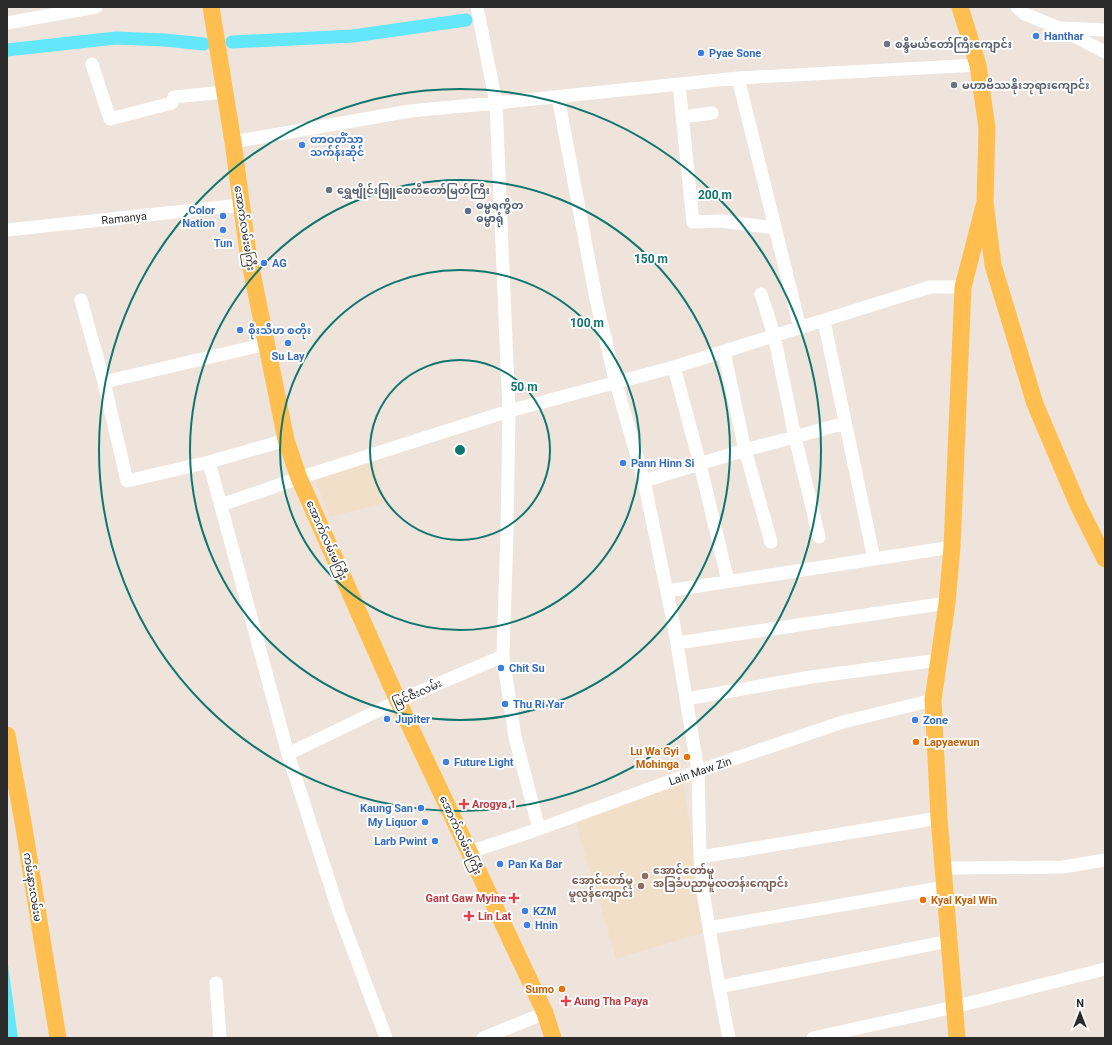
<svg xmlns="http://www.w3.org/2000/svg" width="1112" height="1045" font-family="Roboto,'Noto Sans Myanmar',sans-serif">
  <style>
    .education { fill: #f2dfca }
    .water { fill: #64e7fb }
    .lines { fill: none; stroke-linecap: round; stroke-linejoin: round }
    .canal { stroke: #64e7fb; stroke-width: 13 }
    .minor { stroke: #fff; stroke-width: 13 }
    .major { stroke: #ffbf50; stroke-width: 17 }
    .ring { fill: none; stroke: #0f766e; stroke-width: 2 }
    .shop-dot { fill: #3f7fe0; stroke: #fff; stroke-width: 1.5 }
    .worship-dot { fill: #6b7280; stroke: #fff; stroke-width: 1.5 }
    .service-dot { fill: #5c6f8a; stroke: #fff; stroke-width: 1.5 }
    .food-dot { fill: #e8710a; stroke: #fff; stroke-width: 1.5 }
    .health-dot { fill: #e0444e; stroke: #fff; stroke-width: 1.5 }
    .education-dot { fill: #8d6e63; stroke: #fff; stroke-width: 1.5 }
    .labels { text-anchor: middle; stroke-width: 4; stroke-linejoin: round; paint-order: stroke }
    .shop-label { font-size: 11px; font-weight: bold; fill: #366cbe; stroke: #fff; text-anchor: start }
    .worship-label { font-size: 11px; font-weight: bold; fill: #5b616d; stroke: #fff; text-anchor: start }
    .service-label { font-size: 11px; font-weight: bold; fill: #4e5e75; stroke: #fff; text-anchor: start }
    .street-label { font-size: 11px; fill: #2b2b2b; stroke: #fff }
    .food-label { font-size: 11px; font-weight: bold; fill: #c56008; stroke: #fff; text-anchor: start }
    .health-label { font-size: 11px; font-weight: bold; fill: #be3a42; stroke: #fff; text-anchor: start }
    .education-label { font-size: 11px; font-weight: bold; fill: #785e54; stroke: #fff; text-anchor: start }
    .centre { fill: #0f766e; stroke: #fff; stroke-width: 2 }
    .ring-label { font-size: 12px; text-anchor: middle; font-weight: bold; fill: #0f766e; stroke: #fff; stroke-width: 4; stroke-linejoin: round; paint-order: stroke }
  </style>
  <rect width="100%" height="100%" fill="#eee4dc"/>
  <path class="education" d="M374 459 385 503 330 517 315 480Z
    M683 781 706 932 616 959 575 821Z"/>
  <path class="water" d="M7 958 18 1038H7Z"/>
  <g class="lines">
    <path class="canal" d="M232 42 353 36 466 20
      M7 50 116 38 165 40 204 44"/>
    <path class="minor" d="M477 7 496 103 509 411 507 533 503 656 515 737 539 829
      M1017 7 1025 14 1059 28 1105 52
      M7 23 96 7
      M1063 28 1105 30
      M92 64 110 119 172 103 174 97 225 92
      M738 78 800 328
      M679 84 693 222 721 221 775 228
      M558 97 597 304 616 383 644 481 674 626 698 771 700 857 704 898 719 987 729 1038
      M682 117 712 113
      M233 142 410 111 496 103 738 78 978 65
      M7 230 241 205
      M761 294 774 335 795 437 819 537
      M81 300 104 382 127 481 209 462 286 440
      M824 321 874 559
      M724 352 745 450 771 542
      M674 367 700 464 728 581
      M104 382 266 344
      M209 462 288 754 339 912 386 1038
      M644 481 745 450 795 437 845 423
      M221 505 299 478 509 411 674 367 930 287H963
      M667 591 952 547
      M677 643 947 603
      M686 699 811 677 939 660
      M288 754 398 701 503 656
      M470 852 539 829 698 771 843 722 933 700
      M700 857 939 818
      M943 868 1063 867 1105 860
      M709 928 945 887
      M216 983 220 1038
      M719 987 949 941
      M483 1038 545 1013
      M813 1038 954 1007 1105 969"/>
    <path class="major" d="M211 7 233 142 248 253 286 440 299 478 398 701 545 1013 553 1038
      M960 7 978 65 987 128 985 202 993 265 1035 404 1078 505 1105 559
      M7 735 23 822 58 1038
      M957 1038 939 818 933 700 947 603 952 547 963 287 985 202"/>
  </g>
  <g class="ring">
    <circle cx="460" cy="450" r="90"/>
    <circle cx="460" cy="450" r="180"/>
    <circle cx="460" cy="450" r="270"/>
    <circle cx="460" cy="450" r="361"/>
  </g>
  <g class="shop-dot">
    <circle cx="1036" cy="36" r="4"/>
    <circle cx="701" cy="53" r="4"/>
    <circle cx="302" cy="145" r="4"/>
    <circle cx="223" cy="216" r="4"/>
    <circle cx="223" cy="230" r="4"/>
    <circle cx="264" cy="263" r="4"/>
    <circle cx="240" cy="330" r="4"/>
    <circle cx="288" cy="343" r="4"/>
    <circle cx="623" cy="463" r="4"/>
    <circle cx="501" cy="668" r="4"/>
    <circle cx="505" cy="704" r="4"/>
    <circle cx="387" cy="719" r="4"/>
    <circle cx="915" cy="720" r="4"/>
    <circle cx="446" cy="762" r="4"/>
    <circle cx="421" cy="808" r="4"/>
    <circle cx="425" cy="822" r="4"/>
    <circle cx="435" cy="841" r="4"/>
    <circle cx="500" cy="864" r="4"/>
    <circle cx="525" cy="911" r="4"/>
    <circle cx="527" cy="925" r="4"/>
  </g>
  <g class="worship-dot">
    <circle cx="887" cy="44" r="4"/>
    <circle cx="954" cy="85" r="4"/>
    <circle cx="329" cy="190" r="4"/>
  </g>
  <circle class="service-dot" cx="468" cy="211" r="4"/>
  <g class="food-dot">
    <circle cx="916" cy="742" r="4"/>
    <circle cx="687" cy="757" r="4"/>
    <circle cx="923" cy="900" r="4"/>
    <circle cx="562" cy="989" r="4"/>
  </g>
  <g class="health-dot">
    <path d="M462 798h4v4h4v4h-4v4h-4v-4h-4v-4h4z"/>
    <path d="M512 892h4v4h4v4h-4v4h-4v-4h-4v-4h4z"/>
    <path d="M467 910h4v4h4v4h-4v4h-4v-4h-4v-4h4z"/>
    <path d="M564 995h4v4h4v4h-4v4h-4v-4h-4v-4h4z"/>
  </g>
  <g class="education-dot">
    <circle cx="645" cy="876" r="4"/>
    <circle cx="641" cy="886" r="4"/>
  </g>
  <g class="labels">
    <g class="shop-label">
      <text x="1044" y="40">Hanthar</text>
      <text x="709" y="57">Pyae Sone</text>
      <text x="310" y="143">တာဝတိံသာ<tspan x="310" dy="13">သက်န်းဆိုင်</tspan></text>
      <text x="215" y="214" text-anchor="end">Color<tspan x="215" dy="13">Nation</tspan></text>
      <text x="223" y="247" text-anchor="middle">Tun</text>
      <text x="272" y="267">AG</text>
      <text x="248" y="334">စိုးသီဟ စတိုး</text>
      <text x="288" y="360" text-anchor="middle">Su Lay</text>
      <text x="631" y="467">Pann Hinn Si</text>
      <text x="509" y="672">Chit Su</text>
      <text x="513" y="708">Thu Ri Yar</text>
      <text x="395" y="723">Jupiter</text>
      <text x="923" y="724">Zone</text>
      <text x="454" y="766">Future Light</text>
      <text x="413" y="812" text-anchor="end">Kaung San</text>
      <text x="417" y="826" text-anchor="end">My Liquor</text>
      <text x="427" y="845" text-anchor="end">Larb Pwint</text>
      <text x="508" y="868">Pan Ka Bar</text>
      <text x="533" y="915">KZM</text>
      <text x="535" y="929">Hnin</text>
    </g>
    <g class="worship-label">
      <text x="895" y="48">စန္ဒီမယ်တော်ကြီးကျောင်း</text>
      <text x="962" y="89">မဟာဗိဿနိုးဘုရားကျောင်း</text>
      <text x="337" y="194">ရွှေဗျိုင်းဖြူစေတီတော်မြတ်ကြီး</text>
    </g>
    <g class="service-label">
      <text x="476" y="209">ဓမ္မရက္ခိတ<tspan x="476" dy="13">ဓမ္မာရုံ</tspan></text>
    </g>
    <g class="street-label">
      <text transform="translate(124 218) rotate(-6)" y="4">Ramanya</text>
      <text transform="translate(245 228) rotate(81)" y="4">အောက်လမ်းမကြီး</text>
      <text transform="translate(327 540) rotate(66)" y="4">အောက်လမ်းမကြီး</text>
      <text transform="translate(417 693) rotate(-24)" y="4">မြင်ဇီးလမ်း</text>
      <text transform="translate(700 771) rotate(-19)" y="4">Lain Maw Zin</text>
      <text transform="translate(461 835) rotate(65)" y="4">အောက်လမ်းမကြီး</text>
      <text transform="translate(33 887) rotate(81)" y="4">ကမ်းနားလမ်းမ</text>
    </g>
    <g class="food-label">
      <text x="924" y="746">Lapyaewun</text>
      <text x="679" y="755" text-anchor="end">Lu Wa Gyi<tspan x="679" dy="13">Mohinga</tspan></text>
      <text x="931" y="904">Kyal Kyal Win</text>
      <text x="554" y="993" text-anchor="end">Sumo</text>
    </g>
    <g class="health-label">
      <text x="472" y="808">Arogya 1</text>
      <text x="506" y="902" text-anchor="end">Gant Gaw Myine</text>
      <text x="478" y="920">Lin Lat</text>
      <text x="574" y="1005">Aung Tha Paya</text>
    </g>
    <g class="education-label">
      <text x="653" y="874">အောင်တော်မူ<tspan x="653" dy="13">အခြခံပညာမူလတန်းကျောင်း</tspan></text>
      <text x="633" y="884" text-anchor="end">အောင်တော်မူ<tspan x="633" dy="13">မူလွန်ကျောင်း</tspan></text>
    </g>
  </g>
  <circle cx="460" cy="450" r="6" class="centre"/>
  <g class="ring-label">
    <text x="715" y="199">200 m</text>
    <text x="651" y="263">150 m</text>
    <text x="587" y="327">100 m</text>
    <text x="524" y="391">50 m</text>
  </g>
  <rect width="1112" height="1045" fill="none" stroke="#2b2b2b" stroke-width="16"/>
  <g transform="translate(1080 1013)" stroke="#ffffff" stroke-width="3" paint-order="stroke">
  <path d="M0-3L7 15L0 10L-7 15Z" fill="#2b2b2b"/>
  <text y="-6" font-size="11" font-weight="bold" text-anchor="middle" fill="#2b2b2b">N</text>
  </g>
</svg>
